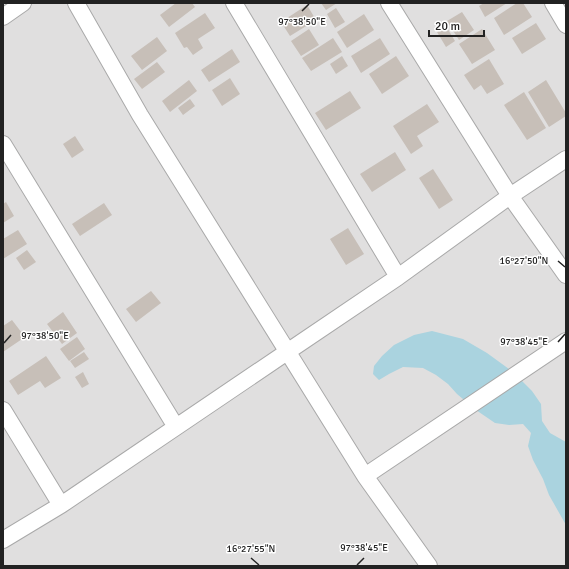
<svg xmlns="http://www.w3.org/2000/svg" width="569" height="569" font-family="Signika,sans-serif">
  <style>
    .residential { fill: #e0dfdf }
    .water { fill: #aad3df }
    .building { fill: #c7bfb8 }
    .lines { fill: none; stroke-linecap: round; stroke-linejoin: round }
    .street-casing { stroke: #a9a9a9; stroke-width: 18 }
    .street { stroke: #fff; stroke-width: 16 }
    .ticks { fill: none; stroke: #222; stroke-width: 1.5 }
    .ticks-label { font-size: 10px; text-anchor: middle; fill: #222; stroke: #fff; stroke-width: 3; stroke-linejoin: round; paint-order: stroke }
  </style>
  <rect width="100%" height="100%" fill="#f2efe9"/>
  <path class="residential" d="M3 3H566V566H3Z"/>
  <path class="water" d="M432 331 463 339 487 353 513 372 532 391 541 404 542 421 550 433 566 442V525L549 495 543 479 533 460 528 446 531 433 523 424 509 425 495 423 476 410 457 394 448 384 436 375 423 368 403 367 389 374 379 380 373 374 374 366 382 356 394 345 414 335Z"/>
  <path class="building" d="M176 3H192L195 7 169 27 160 15Z
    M321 3H337L326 10Z
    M484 3H507L485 17 479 6Z
    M517 3H523L532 17 504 35 494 18Z
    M307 5 316 20 290 36 281 22Z
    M336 8 345 22 335 28 327 14Z
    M462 12 474 30 459 40 447 21Z
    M205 13 215 28 198 39 203 48 193 55 187 47 184 48 175 33Z
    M364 14 374 30 347 48 337 32Z
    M536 23 546 39 522 54 512 38Z
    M446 26 455 41 446 47 437 32Z
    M309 29 319 45 301 56 291 41Z
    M482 29 495 50 472 64 459 44Z
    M157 37 167 51 142 70 131 56Z
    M333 38 342 52 311 71 302 58Z
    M380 38 390 54 361 73 351 56Z
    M232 49 240 62 209 82 201 70Z
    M342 56 348 66 336 74 330 64Z
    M396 56 409 76 382 94 369 74Z
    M489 59 504 84 487 94 481 85 474 90 464 75Z
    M157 62 165 72 142 89 134 79Z
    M230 78 240 94 222 106 212 90Z
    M189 80 197 91 170 112 162 101Z
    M546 80 566 113V116L549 127 528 92Z
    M350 91 361 108 326 130 315 113Z
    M524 92 546 128 527 140 504 105Z
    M190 99 195 106 183 115 178 108Z
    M427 104 439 122 417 136 423 146 411 154 393 126Z
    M75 136 84 150 72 158 63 144Z
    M395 152 406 170 372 192 360 174Z
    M433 169 453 200 439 209 419 178Z
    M6 202 14 216 3 223V204Z
    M104 203 112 215 80 236 72 224Z
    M348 228 364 254 346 265 330 239Z
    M18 230 27 244 3 259V239Z
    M27 250 36 262 24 270 16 258Z
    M151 291 161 303 136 322 126 309Z
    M63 312 77 333 62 344 47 324Z
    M12 320 25 337 3 352V326Z
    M77 337 85 349 69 361 60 349Z
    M84 352 89 359 75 368 70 361Z
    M46 356 61 378 45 388 40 381 18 395 9 381Z
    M83 372 89 384 82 388 75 377Z"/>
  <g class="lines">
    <defs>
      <path id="street" d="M76 3 140 115 365 476 429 566
        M234 3 398 277
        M389 3 510 196 566 275
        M553 3 566 25
        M3 17 23 3
        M3 144 176 427
        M3 410 61 505
        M365 476 566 341
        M3 540 61 505 287 352 398 277 510 196 566 159"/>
    </defs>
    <use href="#street" class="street-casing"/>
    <use href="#street" class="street"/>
  </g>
  <path class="ticks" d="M302 11 309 4M558 261 565 267M558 342 565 334M4 343 11 335M251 558 259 565M357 565 364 558"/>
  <g class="ticks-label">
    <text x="302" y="25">97°38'50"E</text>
    <text x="524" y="264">16°27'50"N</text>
    <text x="45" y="339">97°38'50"E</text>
    <text x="524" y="345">97°38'45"E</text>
    <text x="364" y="551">97°38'45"E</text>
    <text x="251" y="552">16°27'55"N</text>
  </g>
  <rect width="569" height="569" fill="none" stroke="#222222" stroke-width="8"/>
  <path d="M429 30v6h55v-6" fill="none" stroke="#222222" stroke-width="2"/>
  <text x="435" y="30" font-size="12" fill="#222222" stroke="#ffffff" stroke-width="3" paint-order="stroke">20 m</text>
</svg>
